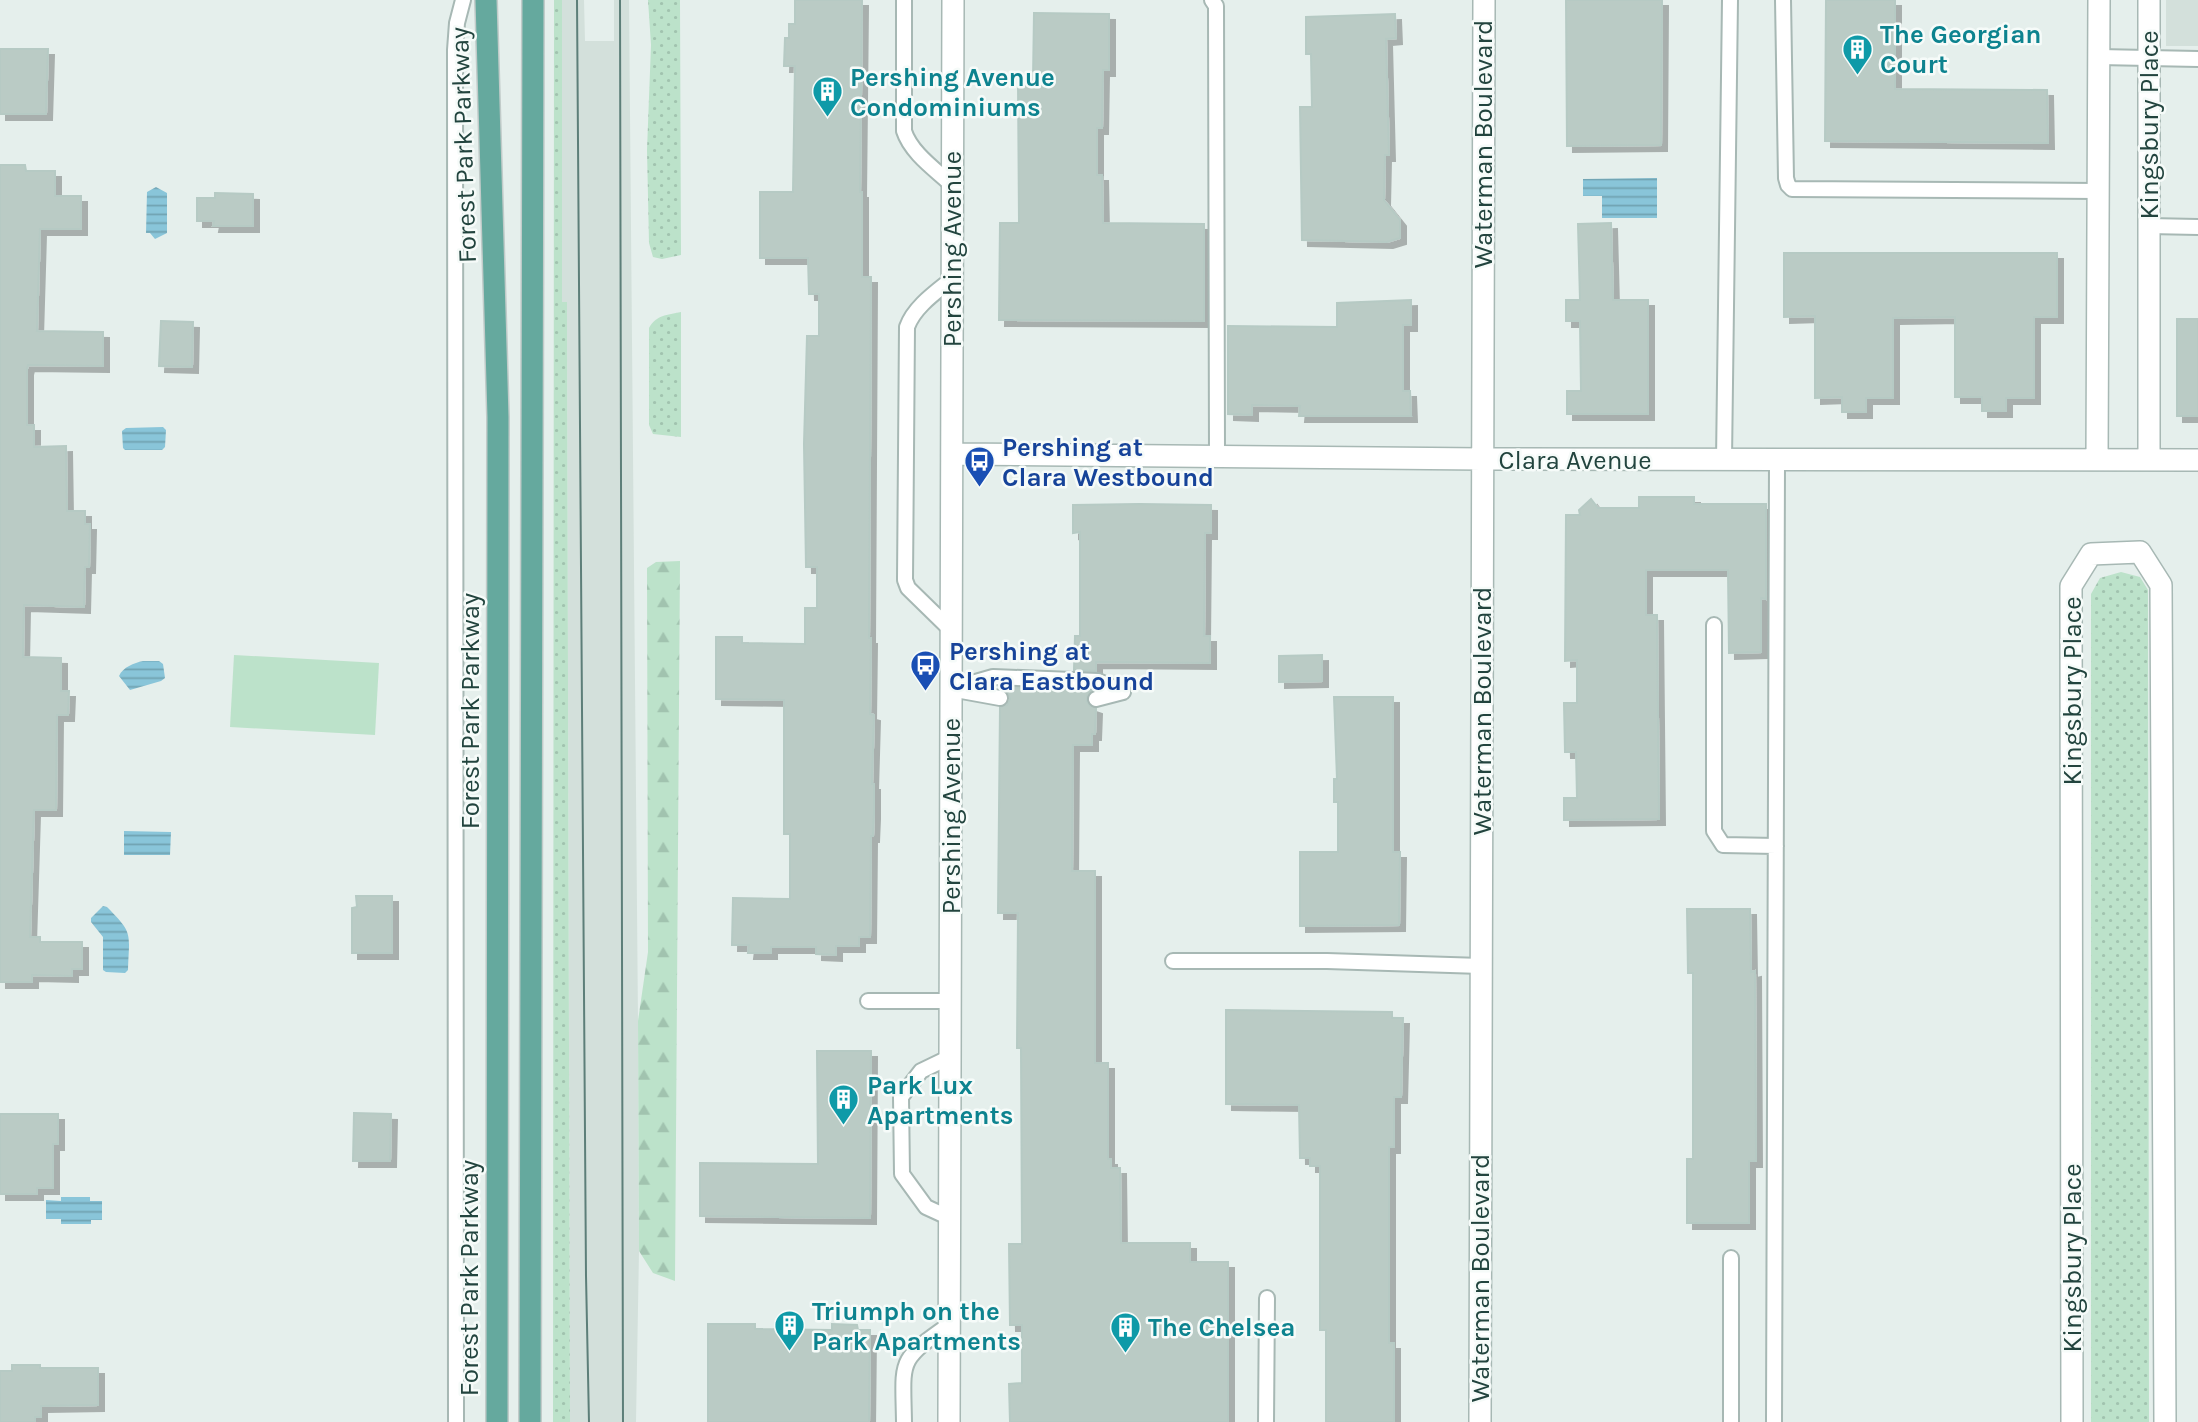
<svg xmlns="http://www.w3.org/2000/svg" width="2198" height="1422" font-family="Karla,sans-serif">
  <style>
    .built { fill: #d3e0db }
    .grass { fill: url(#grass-dots) }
    .forest { fill: url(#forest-firs) }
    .park { fill: #bce2ca }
    .water { fill: url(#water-rules) }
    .building { fill: #bacbc5; stroke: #b6cac4; stroke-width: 2; filter: url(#shadow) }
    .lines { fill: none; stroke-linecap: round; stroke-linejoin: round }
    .service-casing { stroke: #a7b8b4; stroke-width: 18 }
    .minor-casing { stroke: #a7b8b4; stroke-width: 24 }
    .primary-casing { stroke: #c1cbc9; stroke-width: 24 }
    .service { stroke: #fff; stroke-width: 14 }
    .minor { stroke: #fff; stroke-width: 21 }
    .primary { stroke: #65a99e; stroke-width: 21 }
    .tram { stroke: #5d7f79; stroke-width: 2 }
    .labels { text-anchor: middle; stroke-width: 5; stroke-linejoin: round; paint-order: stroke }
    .culture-label { font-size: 26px; font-weight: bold; fill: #0d838f; stroke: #f6fbf9; text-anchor: start }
    .street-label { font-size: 26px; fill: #22443e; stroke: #f6fbf9 }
    .transit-label { font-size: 26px; font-weight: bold; fill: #164399; stroke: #f6fbf9; text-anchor: start }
  </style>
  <defs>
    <pattern id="grass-dots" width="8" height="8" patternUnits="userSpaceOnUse" patternTransform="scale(1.75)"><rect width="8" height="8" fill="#bce2ca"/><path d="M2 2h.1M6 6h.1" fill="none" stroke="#a1c3af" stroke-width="1.8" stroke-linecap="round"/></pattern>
    <pattern id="forest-firs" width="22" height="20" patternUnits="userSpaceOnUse" patternTransform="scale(1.75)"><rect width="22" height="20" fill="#bce2ca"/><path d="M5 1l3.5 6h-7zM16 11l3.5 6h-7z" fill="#a1c3af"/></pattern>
    <pattern id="water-rules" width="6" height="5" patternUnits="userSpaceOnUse" patternTransform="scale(1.75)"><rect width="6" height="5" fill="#89c5d9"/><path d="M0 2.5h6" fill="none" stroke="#70a2b1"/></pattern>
    <filter id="shadow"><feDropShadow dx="6" dy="6" stdDeviation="0" flood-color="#0004"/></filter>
  </defs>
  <rect width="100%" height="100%" fill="#e5efec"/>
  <path class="built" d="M562 0H584L585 41H614V0H629L638 1021 639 1251 636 1422H570L567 303 562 302Z
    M2166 0H2198V46H2166Z"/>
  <path class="grass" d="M554 0H562V302H567L570 1422H553Z
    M648 0H680L681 255 662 259 653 257 649 243 647 150 651 45Z
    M681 312V437L653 434 649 425V328C656 315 667 315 681 312Z
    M2121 572 2140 577 2148 590 2149 1422H2091V594L2100 578Z"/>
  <path class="forest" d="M680 561 675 1281 653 1273 639 1251 638 1021 648 952 647 568 656 562Z"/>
  <path class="park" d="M234 655 379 663 375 735 230 727Z"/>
  <path class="water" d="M1657 178V218H1602V196H1583V179Z
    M156 187 167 193V233L155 239 150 233H146L147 192Z
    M163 427 166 430 165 447 162 450H125L123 448 122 431 126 428Z
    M143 661H159L163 664 165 678 161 681 130 690 119 676C123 667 134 663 143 661Z
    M124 831 171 832 170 855H124Z
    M103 906 107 907C134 934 129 933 128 970L125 973 106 972 103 970V937L91 922V918Z
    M61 1197H90V1201H102V1220H91V1224H61V1219H46V1200L61 1201Z"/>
  <path class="building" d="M795 0H862L860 192H862V277H871L869 638H871L870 714 874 715 872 784H874V813L873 836H871L870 937H859V946H836V955L816 954V947H771V953H748L749 945H732L733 898 790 899V834H784V700L716 699V637H742V643L805 644V608H817V567H806L804 444 807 336H819V294H809L808 258H760V192H793L795 66H784L785 38H789V24H795Z
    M1566 0H1662L1661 145 1567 146Z
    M1826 0H1895V89L2047 90 2048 143 1825 141Z
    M1034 13 1109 14V70H1103L1102 128H1097V175H1102L1103 223 1204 224V321L999 320 1000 223H1019L1018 80H1033Z
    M1395 14 1396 38 1386 39 1389 155H1385L1384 200 1400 220V238L1387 242 1302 240 1300 107H1312L1311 54H1306V17Z
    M0 49H48L46 114H0Z
    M0 165H25L26 171H55V196H81V229H40L37 331 103 332V366L28 365 27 369V425H34V447L66 446 67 511H85V524H90L89 567H85L84 607 24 605 23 657 61 658V691H69L68 715H57L56 810H34L30 937H40V942H82V969H72V976L32 975V982H0Z
    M215 193 253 194V226H213L214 221H197V198H215Z
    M1611 223 1613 300H1648V414H1567V391H1581L1580 321H1566V300H1580L1578 224Z
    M1784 253H2057V317H2034V398H2006V411H1982V397H1955V317L1893 318V398H1866V412H1842V397L1815 398V316L1784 317Z
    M1411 300V325H1403V391H1410L1411 416H1299L1300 406 1252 405V415L1228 414V326L1337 327V303Z
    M2177 319H2198V416H2177Z
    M161 321 193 322 192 367 159 366Z
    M1639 497H1694V504H1766V599L1761 598V652L1729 653 1728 570H1646V615H1657L1659 819 1564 820V798H1577L1576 752H1565L1564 703H1577V660L1565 661 1566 515H1580L1579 510 1591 499 1598 508H1639Z
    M1139 504 1211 505V533H1205L1204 636H1210V663L1096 662V671L1074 670 1075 636H1080V532L1073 533V505Z
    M1322 655V681L1279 682V656Z
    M1000 687 1092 690 1087 696V701L1090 706 1096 708 1095 734H1092V745H1073L1072 871H1095V1063H1108V1159H1111V1168H1120L1121 1243H1190V1262H1228V1422H1010L1009 1384 1022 1383V1325H1010L1009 1244H1022L1021 1048H1017L1018 913H998L1000 707 1007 705 1010 699 1007 691Z
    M1334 697H1393V852H1400L1399 925 1300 926V852H1338V802H1334V779H1337Z
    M356 896H392V953H352V908L357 907Z
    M1687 909H1750L1751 972 1755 971 1756 1161H1749V1223H1687V1159H1693V973H1688Z
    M1226 1010 1392 1012V1018H1403L1401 1097H1394V1147H1389V1343H1394V1422H1326V1330H1320V1166H1310V1158H1300L1299 1105 1226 1104Z
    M817 1051H871L870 1218 700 1216V1163L818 1164Z
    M354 1113 391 1114 390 1161H353Z
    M0 1114H58V1144H53V1188H37V1194H0Z
    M708 1324H755V1329L832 1330V1324L857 1325 858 1330H870L869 1422H708Z
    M12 1365H40V1368H98V1405L41 1406V1417H35V1422H0V1371H12Z"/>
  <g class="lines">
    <defs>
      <path id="service" d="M904 0V131C911 153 936 170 952 185
        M1212 0 1216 6 1217 457
        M1783 0 1786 178 1788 185 1792 189 2098 191
        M2099 57 2198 59
        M2149 226 2198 227
        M1724 460 1730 0
        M1714 625V831L1723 845 1776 846
        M951 630 908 588 905 580 907 327C914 307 936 292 952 279
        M951 689 993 677 1098 681 1123 692
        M956 690 1000 698
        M1096 699 1123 692
        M1173 961H1327L1481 966
        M868 1001H950
        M950 1218 926 1207 902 1174 901 1097 921 1071 950 1057
        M1731 1258V1422
        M456 1422 455 50 457 23 463 0
        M904 1422C903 1360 897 1361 949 1325
        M1266 1422 1267 1298
        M1774 1422 1777 460"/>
      <path id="minor" d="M952 454 1482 459 2198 460
        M2097 459 2099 0
        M2149 460V0
        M949 1422 953 0
        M1480 1422 1484 0
        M2072 1422 2071 586 2091 554 2140 552 2161 585 2165 1422"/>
      <path id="primary" d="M486 0 498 417 497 1422
        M530 1422 533 0"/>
    </defs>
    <use href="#service" class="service-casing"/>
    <use href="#minor" class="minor-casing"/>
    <use href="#primary" class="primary-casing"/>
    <use href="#service" class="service"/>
    <use href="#minor" class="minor"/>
    <use href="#primary" class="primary"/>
    <path class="tram" d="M577 0 586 1276 589 1422
      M620 0 623 1422"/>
  </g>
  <defs>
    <symbol id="building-pin" viewBox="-11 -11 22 30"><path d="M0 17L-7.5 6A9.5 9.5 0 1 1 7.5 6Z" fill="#0f9aa8" stroke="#f6fbf9"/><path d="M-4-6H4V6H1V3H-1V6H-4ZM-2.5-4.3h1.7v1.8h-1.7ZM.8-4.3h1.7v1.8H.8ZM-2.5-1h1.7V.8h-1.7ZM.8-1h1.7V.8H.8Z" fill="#fff"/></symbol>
    <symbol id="bus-pin" viewBox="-11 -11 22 30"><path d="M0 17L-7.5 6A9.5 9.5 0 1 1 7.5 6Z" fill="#1a4fb4" stroke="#f6fbf9"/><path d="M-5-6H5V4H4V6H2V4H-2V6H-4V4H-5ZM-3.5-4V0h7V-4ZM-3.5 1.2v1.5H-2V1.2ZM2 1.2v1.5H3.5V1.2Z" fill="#fff"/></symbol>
  </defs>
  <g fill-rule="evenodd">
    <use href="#building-pin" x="1840" y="32" width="35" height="47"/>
    <use href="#building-pin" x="810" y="74" width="35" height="47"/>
    <use href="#bus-pin" x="962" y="444" width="35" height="47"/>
    <use href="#bus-pin" x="908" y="648" width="35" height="47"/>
    <use href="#building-pin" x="826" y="1082" width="35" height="47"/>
    <use href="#building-pin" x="772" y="1308" width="35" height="47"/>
    <use href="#building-pin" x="1108" y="1310" width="35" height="47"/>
  </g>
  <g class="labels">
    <g class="culture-label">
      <text x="1880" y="43">The Georgian<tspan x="1880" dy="30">Court</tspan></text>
      <text x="850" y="86">Pershing Avenue<tspan x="850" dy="30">Condominiums</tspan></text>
      <text x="867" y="1094">Park Lux<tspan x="867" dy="30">Apartments</tspan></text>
      <text x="812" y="1320">Triumph on the<tspan x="812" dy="30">Park Apartments</tspan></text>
      <text x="1148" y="1336">The Chelsea</text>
    </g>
    <g class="street-label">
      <text transform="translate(2149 125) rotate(-90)" y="9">Kingsbury Place</text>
      <text transform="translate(1483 144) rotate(-90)" y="9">Waterman Boulevard</text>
      <text transform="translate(463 145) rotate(-92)" y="9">Forest Park Parkway</text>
      <text transform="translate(952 249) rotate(-90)" y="9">Pershing Avenue</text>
      <text x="1575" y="469">Clara Avenue</text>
      <text transform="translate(2072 691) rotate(-90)" y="9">Kingsbury Place</text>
      <text transform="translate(470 711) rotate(-90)" y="9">Forest Park Parkway</text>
      <text transform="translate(1482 711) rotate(-90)" y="9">Waterman Boulevard</text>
      <text transform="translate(951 816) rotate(-90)" y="9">Pershing Avenue</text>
      <text transform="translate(2072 1258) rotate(-90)" y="9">Kingsbury Place</text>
      <text transform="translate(469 1278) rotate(-90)" y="9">Forest Park Parkway</text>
      <text transform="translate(1480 1278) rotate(-90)" y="9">Waterman Boulevard</text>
    </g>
    <g class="transit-label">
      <text x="1002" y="456">Pershing at<tspan x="1002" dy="30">Clara Westbound</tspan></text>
      <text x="949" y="660">Pershing at<tspan x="949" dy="30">Clara Eastbound</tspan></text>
    </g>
  </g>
</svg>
